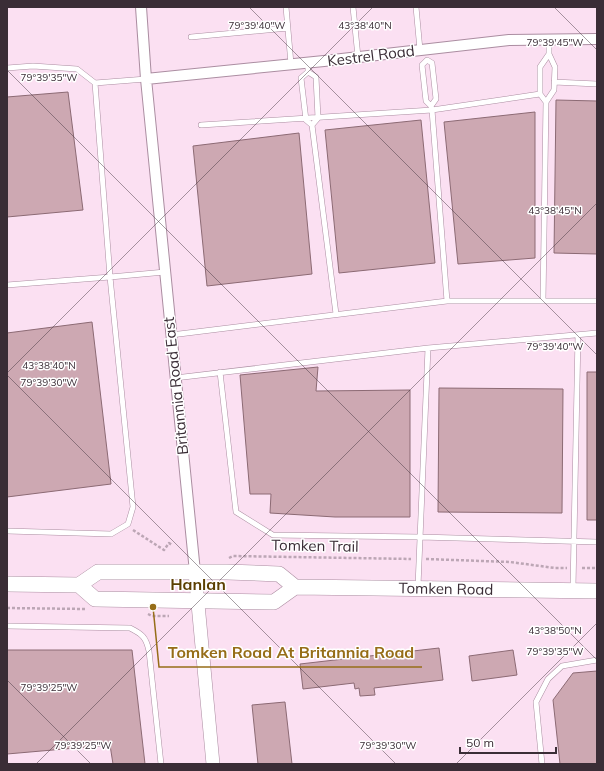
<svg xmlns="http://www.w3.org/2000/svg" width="604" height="771" font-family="Mulish,sans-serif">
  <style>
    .building { fill: #cda8b2; stroke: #8c6a74 }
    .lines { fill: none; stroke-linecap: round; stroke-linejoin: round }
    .service-casing { stroke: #ab8da1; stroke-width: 6 }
    .minor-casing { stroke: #ab8da1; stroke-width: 12 }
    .tertiary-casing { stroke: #ab8da1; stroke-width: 14 }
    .secondary-casing { stroke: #ab8da1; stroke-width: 16 }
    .path { stroke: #bca6b5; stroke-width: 2.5; stroke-dasharray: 3 2; stroke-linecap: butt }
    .service { stroke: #fff; stroke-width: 5 }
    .minor { stroke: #fff; stroke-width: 10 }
    .tertiary { stroke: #fff; stroke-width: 13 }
    .secondary { stroke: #fff; stroke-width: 15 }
    .ticks { fill: none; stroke: #3a2d36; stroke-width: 1; stroke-opacity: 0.45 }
    .labels { text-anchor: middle; stroke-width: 3; stroke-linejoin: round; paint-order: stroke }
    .street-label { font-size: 15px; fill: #3a2d36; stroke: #fff }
    .neighbourhood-label { font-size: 16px; font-weight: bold; fill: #5c3f02; stroke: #fff }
    .ticks-label { font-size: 10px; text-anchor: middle; fill: #3a2d36; stroke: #fff; stroke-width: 3; stroke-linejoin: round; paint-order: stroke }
    .leader { fill: none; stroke: #966d18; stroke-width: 1.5 }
    .callout-dot { fill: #966d18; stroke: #fff; stroke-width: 1.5 }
    .callout-label { font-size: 16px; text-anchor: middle; font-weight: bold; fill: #966d18; stroke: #fff; stroke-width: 3; stroke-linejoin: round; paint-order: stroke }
  </style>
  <rect width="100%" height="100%" fill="#fbe0f2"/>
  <path class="building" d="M68 92 83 210 7 217V97Z
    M556 100 597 101V254L554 253Z
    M535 112V258L458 264 444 122Z
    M421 120 435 263 339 273 325 130Z
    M299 133 312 274 207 286 193 146Z
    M92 322 111 484 7 497V333Z
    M318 367 316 391 410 390V517H335L270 513 271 494H250L240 375Z
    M587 372H597V520H587Z
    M439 388 563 389 562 513 438 512Z
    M439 648 443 680 374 688 375 695 360 696 359 688 355 689 354 683 303 689 300 664Z
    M7 650H132L145 764H113L110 745 7 754Z
    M513 650 517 675 472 681 469 656Z
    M597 671V764H560L553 700 573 673Z
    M285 702 292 764H258L252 705Z"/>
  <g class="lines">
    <defs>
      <path id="service" d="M286 7 291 64
        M353 7 358 57
        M416 7 420 50
        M191 37 288 28
        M549 54 540 67V94L546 102 554 90 555 67 549 54V39
        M7 68 33 66 77 69 95 83 146 79
        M308 72 316 77 318 118 312 125 306 120 301 78 308 72V63
        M554 82 597 84
        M546 102 543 301H597
        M201 125 432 110 431 106 436 99 432 63 427 60 422 65 426 101 431 106
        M312 125 336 314
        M7 285 110 277 95 83
        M447 301 432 110 540 94
        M171 335 447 301H543
        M220 372 236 512 273 535 420 537 597 542
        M175 378 428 348 597 333
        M7 531 111 534 128 524 133 507 110 277 165 272
        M418 586 428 348
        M573 588 578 335
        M7 626 130 628C142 634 146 637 149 651L161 764
        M542 764 536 702 548 679 562 666 597 660"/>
      <path id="minor" d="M141 7 146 79 195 572
        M146 79 324 61 509 40 597 39"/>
      <path id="tertiary" d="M195 572 213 764"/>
      <path id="secondary" d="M7 584 79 585 98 572H227L279 574 295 587
        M79 585 95 599 274 602 295 587 597 591"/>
    </defs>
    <use href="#service" class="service-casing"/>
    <use href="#minor" class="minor-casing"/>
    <use href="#tertiary" class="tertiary-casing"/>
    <use href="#secondary" class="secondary-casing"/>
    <path class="path" d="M133 530 164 550 169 543 172 545
      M229 558 233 556 411 559
      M426 559 510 562 555 568H567
      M582 568H597
      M7 608 86 609
      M148 614 152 616H169"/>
    <use href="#service" class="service"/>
    <use href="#minor" class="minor"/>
    <use href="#tertiary" class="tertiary"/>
    <use href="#secondary" class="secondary"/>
  </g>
  <path class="ticks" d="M249 7 597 355M554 7 597 50M7 70 597 660M7 373 373 7M7 375 396 764M7 680 91 764M36 764 597 203M456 764 597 623"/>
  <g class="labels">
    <g class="street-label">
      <text transform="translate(371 56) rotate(-7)" y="5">Kestrel Road</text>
      <text transform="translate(176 386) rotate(-96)" y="5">Britannia Road East</text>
      <text transform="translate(315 546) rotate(1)" y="5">Tomken Trail</text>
      <text transform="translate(446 589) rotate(1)" y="5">Tomken Road</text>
    </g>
    <g class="neighbourhood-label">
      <text x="198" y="590">Hanlan</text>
    </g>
  </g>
  <g class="ticks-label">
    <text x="257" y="29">79°39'40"W</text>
    <text x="365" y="29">43°38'40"N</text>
    <text x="555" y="46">79°39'45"W</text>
    <text x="49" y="81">79°39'35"W</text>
    <text x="555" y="214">43°38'45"N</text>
    <text x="555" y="350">79°39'40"W</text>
    <text x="49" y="369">43°38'40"N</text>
    <text x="49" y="386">79°39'30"W</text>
    <text x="555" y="634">43°38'50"N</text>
    <text x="555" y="655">79°39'35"W</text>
    <text x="49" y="691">79°39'25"W</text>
    <text x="83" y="749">79°39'25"W</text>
    <text x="388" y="749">79°39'30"W</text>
  </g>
  <path class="leader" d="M153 607L159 667H422"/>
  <circle class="callout-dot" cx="153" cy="607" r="4"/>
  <g class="callout-label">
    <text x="291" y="658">Tomken Road At Britannia Road</text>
  </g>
  <rect width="604" height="771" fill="none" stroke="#3a2d36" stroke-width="16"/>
  <path d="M460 747v6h96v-6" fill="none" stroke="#3a2d36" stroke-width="2"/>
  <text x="466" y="747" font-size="12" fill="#3a2d36" stroke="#ffffff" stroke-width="3" paint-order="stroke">50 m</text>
</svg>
